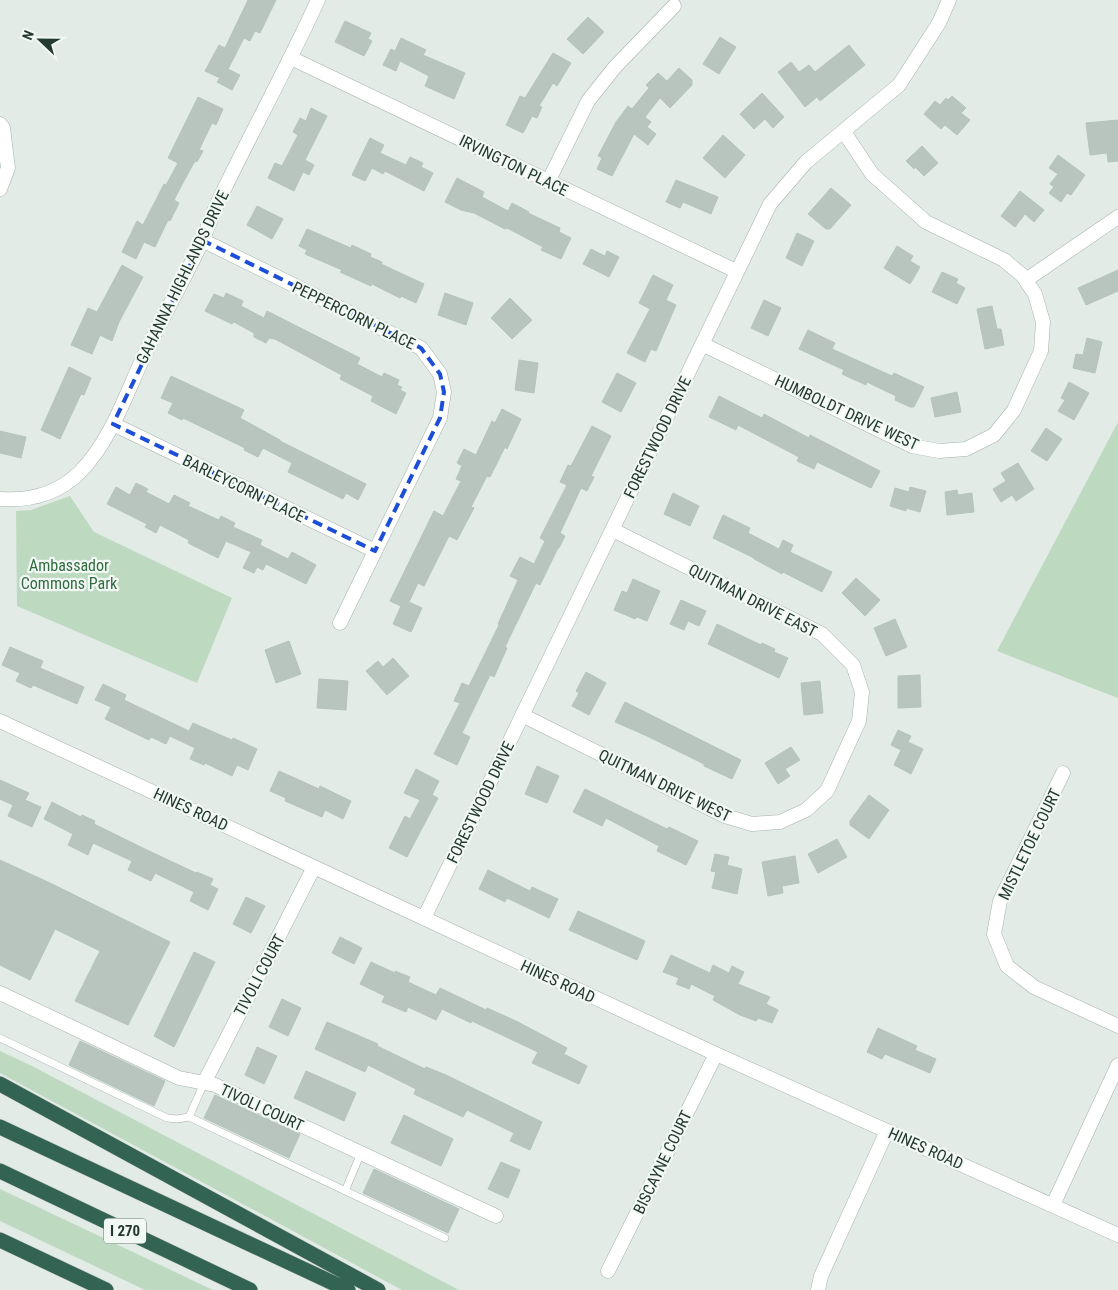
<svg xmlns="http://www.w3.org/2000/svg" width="1118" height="1290" font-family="'Roboto Condensed',sans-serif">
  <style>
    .green { fill: #bddac1 }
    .building { fill: #b8c5be; stroke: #b5c4bc }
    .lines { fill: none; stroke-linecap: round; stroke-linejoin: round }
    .service-casing { stroke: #a5b2ac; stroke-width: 8 }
    .minor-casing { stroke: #a5b2ac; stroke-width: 15 }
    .motorway-casing { stroke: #c2c8c5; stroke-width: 16 }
    .service { stroke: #fff; stroke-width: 7 }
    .minor { stroke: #fff; stroke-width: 14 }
    .motorway { stroke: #336352; stroke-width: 15 }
    .marked { fill: none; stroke: #1d4ed8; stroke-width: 4; stroke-dasharray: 10 6; stroke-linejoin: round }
    .labels { text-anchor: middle; stroke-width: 4.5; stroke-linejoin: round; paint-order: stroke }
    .shield { fill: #f2f8f4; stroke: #62736c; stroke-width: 1 }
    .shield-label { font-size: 15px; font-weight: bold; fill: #243a31 }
    .street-label { font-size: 16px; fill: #243a31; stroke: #f2f8f4 }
    .park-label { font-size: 16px; fill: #326c41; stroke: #f2f8f4 }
  </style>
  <rect width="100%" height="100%" fill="#e2ebe6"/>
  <path class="green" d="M1118 422V698L997 651Z
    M70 496 94 532 232 598 197 683 17 606 16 511 31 510Z
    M0 1051 32 1066 459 1290H402L0 1073Z
    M0 1189 213 1290H145L0 1221Z"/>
  <path class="building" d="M248 0H276L260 33 255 31 250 41 244 38 228 69 240 75 232 90 217 82 220 78 205 71 219 45 225 48Z
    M588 17 604 32 583 54 567 39Z
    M345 21 371 33 368 39 372 41 364 56 335 42Z
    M720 37 736 47 719 74 703 64Z
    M401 38 426 50 423 55 465 73 454 99 425 86 429 76 400 61 396 71 383 65 391 49 395 51Z
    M849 45 865 65 820 101 817 97 805 107 778 72 791 62 799 72 809 65 815 72Z
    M553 53 571 63 557 86 553 83 539 106 542 107 537 118 532 116 523 133 506 125 520 96 525 98Z
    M679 68 692 80V85L670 108 660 98 645 117 651 122 647 127 656 134 648 145 634 134 612 176 597 169 602 158 598 156 616 122 628 106 632 109 649 88 646 85 658 73 667 81Z
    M762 93 784 117 773 128 765 119 754 129 740 114Z
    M952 96 966 108 961 113 970 120 957 135 945 125 941 129 924 114 935 101 940 105 946 98 948 100Z
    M198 97 223 109 216 125 212 123 199 150 203 151 197 162 195 161 185 179 174 200 179 203 170 221 168 220 155 247 144 242 136 259 122 252 137 221 143 225 164 184 166 185 178 163 168 158Z
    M311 108 327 116 305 160 314 165 309 175 303 172 294 191 268 178 275 163 282 166 298 135 293 132 300 118 306 121Z
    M1118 120V161L1108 162 1107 153 1090 155 1086 123Z
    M723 135 745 155 725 178 703 158Z
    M370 138 384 145 380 153 406 165 410 157 423 163 421 167 433 173 424 191 385 171 383 174 372 168 365 181 352 175Z
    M922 146 938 163 924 176 915 167 914 169 906 161Z
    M1058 155 1085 175 1071 195 1067 193 1061 202 1049 193 1054 187 1050 184 1058 174 1049 168Z
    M457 178 484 192 482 197 508 211 512 203 529 212 528 213 560 228 559 232 571 238 561 259 541 250 543 247 507 228 505 229 474 213 461 210 445 202Z
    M676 180 718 197 711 214 683 202 680 208 666 202Z
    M831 188 851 205 830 229H826L808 214Z
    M1020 191 1044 210 1034 222 1025 214 1015 227 1001 216Z
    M257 206 283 219 272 239 247 225Z
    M307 229 351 248 352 245 371 254 370 257 382 262 381 264 424 284 416 303 401 296 400 298 372 284 371 286 340 272 342 270 305 254 307 250 299 246Z
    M797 233 814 241 802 266 786 258Z
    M897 246 913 256 910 261 920 267 910 284 884 268Z
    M591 249 605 256 607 251 619 257 609 277 583 264Z
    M122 265 143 277 119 322 112 341 100 335 92 354 71 345 88 308 97 312Z
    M1118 270V291L1086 305 1078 288Z
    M942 272 958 279 956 283 965 288 957 304 932 292Z
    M653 275 673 285 666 300 676 305 656 351 651 349 645 362 627 353 650 309 639 303Z
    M226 293 243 301 241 306 264 318 267 311 360 358 357 364 382 377 384 373 399 380 397 385 402 387 400 390 406 393 396 414 371 401 373 396 340 379 342 375 336 372 275 339 269 338 266 343 254 337V333L234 322 232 324 205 311 214 294 224 298Z
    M445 293 473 303 466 325 438 315Z
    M510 298 532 320 512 339 491 318Z
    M764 300 781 308 768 336 751 328Z
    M992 306 997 329H1001L1004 345 985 349 977 309Z
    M808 330 835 343 832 349 892 376 894 373 924 387 914 407H910L895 400 896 396 867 382 866 385 842 374 844 370 799 349Z
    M1087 338 1102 342 1095 373 1073 368 1076 354 1083 355Z
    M519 360 538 363 534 393 515 390Z
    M69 367 91 378 84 395 81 394 60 439 41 430Z
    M617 373 636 383 621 412 602 402Z
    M171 376 244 410 240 418 280 440V441L366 484 358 500 346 493 343 499 288 472 292 463 263 448 258 457 244 450 245 448 183 418 182 420 168 413 173 403 161 398Z
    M1069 382 1089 393 1074 420 1058 411 1065 400 1061 398Z
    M957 392 961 412 935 417 931 398Z
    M719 396 762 418 764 414 809 438 810 435 880 471 871 488 817 462 814 469 797 461 799 457 738 425 736 430 709 417Z
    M502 409 521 419 507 449 505 447 490 477 487 476 471 507 474 508 457 540 449 536 424 586 418 583 409 602 422 608 411 632 393 624 401 606 390 601 434 511 443 516 461 481 456 479 462 466 457 463 464 449 476 455 492 421 495 423Z
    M592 426 611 436 591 476 594 477 587 491 581 488 568 516 560 533 565 536 559 548H558L540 585 536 583 505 647 507 648 494 677 490 675 462 733 470 737 457 765 434 754 460 703 454 701 462 683 469 686 499 625 498 624 518 580 510 576 520 557 534 564 545 541 540 538 567 485 560 482 568 465 571 466Z
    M1046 428 1062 439 1047 461 1031 451Z
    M0 431 26 437 21 458 0 453Z
    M1018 463 1034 489 1016 501 1012 495 1001 502 993 489 1006 481 1001 473Z
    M136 483 148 489 146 492 169 504 174 495 190 503 188 506 219 520 221 516 235 523 233 527 262 540 260 545 288 559 292 552 316 565 306 584 266 564 263 570 257 567 254 573 243 568 251 552 226 541 218 558 188 543 189 540 160 525 156 533 145 527 147 524 107 504 116 487 130 495Z
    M910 487 926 491 920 512 906 508V511L890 506 895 488 909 492Z
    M957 490 958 495 972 493 974 512 947 515 945 492Z
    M673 493 699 506 690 526 664 514Z
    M723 515 750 528 748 533 779 549 783 540 793 545 790 552 832 572 822 592 783 572 782 574 754 559V558L713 538Z
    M856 578 880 600 865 616 842 593Z
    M633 579 660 591 647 621 637 617 635 619 614 610 622 591 627 593Z
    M681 600 706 611 699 626 688 621 684 630 670 624Z
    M895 619 907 647 886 656 874 628Z
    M717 624 761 645 762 643 775 649 774 652 788 658 779 678 708 644Z
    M289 641 301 674 276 683 265 650Z
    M10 647 43 661 40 668 84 687 77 704 33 685 31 688 16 681 20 673 2 665Z
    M393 658 409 676 387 695 366 671 378 661 383 667Z
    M586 672 606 683 589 715 572 706 579 693 576 691Z
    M920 675 921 707 898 708V676Z
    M319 679 348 681 346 710 317 708Z
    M820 681 823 713 804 715 801 683Z
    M103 684 126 695 124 700 189 731 193 723 232 740 233 738 257 749 248 770 237 765 232 776 205 763 204 765 190 759 195 748 170 736 166 744 151 737 149 740 105 719 111 707 95 700Z
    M625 702 741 760 732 779 704 766V764L647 736 615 722Z
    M898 730 911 736 908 742 923 749 911 774 894 765 901 750 891 745Z
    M791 747 800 760 785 769 790 776 778 784 765 763Z
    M537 766 559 776 547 803 525 794Z
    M416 769 439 781 432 795 438 798 407 857 389 848 405 816 410 819 420 800 404 793Z
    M279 771 319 789 320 786 351 801 343 819 325 810 322 817 285 801 286 798 270 791Z
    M0 780 29 793 25 800 41 807 32 827 8 816 13 805 0 799Z
    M585 789 667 829 669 827 698 841 686 865 657 851 659 846 606 818 602 826 573 812Z
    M869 795 889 810 869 839 850 825V821Z
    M52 802 81 817 82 815 95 821 94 824 149 851 196 873 197 872 213 879 210 885 218 889 208 910 190 901 194 892 155 873 151 881 128 870 132 861 93 843 88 855 68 845 73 834 44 819Z
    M837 839 847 857 818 873 808 854Z
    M715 854 729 857 727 865 742 869 737 894 712 888 716 872 711 871Z
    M795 856 799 883 782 886 783 893 768 896 762 862Z
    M0 860 50 883 170 942 128 1025 75 1001 100 951 55 929 30 980 0 965Z
    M488 870 530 891 532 887 558 899 549 918 507 898 505 902 479 889Z
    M246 897 265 906 251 933 233 924Z
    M578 911 645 941 637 960 569 930Z
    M340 937 362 948 354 964 332 953Z
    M194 952 215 962 174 1047 154 1036Z
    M671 955 710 973 713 965 729 973 732 966 744 972 738 984 770 997 766 1004 778 1010 772 1023 758 1018 756 1021 740 1015 713 1000 715 996 691 984 689 989 676 984 679 978 663 972Z
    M371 962 395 973V971L410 977 408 982 436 995 440 988 486 1010 487 1008 516 1021 567 1048 564 1054 587 1066 579 1084 532 1063 538 1052 472 1021 471 1023 442 1009 436 1020 408 1007 406 1012 382 1002 385 996 360 984Z
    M282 999 301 1008 288 1036 269 1027Z
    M327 1022 378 1044 377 1046 425 1069 426 1067 446 1075 542 1122 530 1150 510 1141 514 1133 467 1110 463 1117 414 1094 416 1089 368 1065 365 1072 315 1049Z
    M878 1028 917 1046 915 1050 936 1059 930 1073 885 1054 882 1059 867 1052Z
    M80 1041 165 1081 154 1106 69 1065Z
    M257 1047 277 1056 264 1084 245 1075Z
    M306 1071 356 1093 344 1121 294 1098Z
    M215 1095 300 1134 289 1158 204 1118Z
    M404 1115 453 1139 441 1166 391 1143Z
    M501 1162 520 1170 508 1198 488 1189Z
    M374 1169 459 1209 448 1233 363 1193Z"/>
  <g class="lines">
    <defs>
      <path id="service" d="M0 1038 167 1118 177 1119 189 1117 204 1083
        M189 1117 445 1238
        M345 1191 361 1153"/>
      <path id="minor" d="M291 58 736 271
        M0 124 3 128 8 168 0 189
        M548 182 588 101 615 67 674 6
        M202 240 421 348 440 374 444 392 440 418 340 623
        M1026 280 1118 217
        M702 344 912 446 939 451 966 449 994 435 1014 410 1041 351 1043 322 1035 294 1022 275 1004 260 926 222 872 174 844 132
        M113 424 375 551
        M0 499C29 501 58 494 80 472 114 437 128 387 150 343 167 309 187 274 203 239 208 226 213 213 219 200 251 133 287 68 318 0
        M522 715 725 816 752 824 780 822 806 810 827 791 859 721 862 692 853 665 822 634 613 530
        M0 721 716 1054 1118 1235
        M1063 773 1000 901 994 934 1007 966 1034 987 1118 1026
        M424 918 770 204 806 162 899 85 939 23 949 0
        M0 993 179 1078 215 1085 496 1216
        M204 1083 314 867
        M1053 1205 1118 1065
        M608 1271 716 1054
        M818 1290 821 1276 887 1131"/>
      <path id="motorway" d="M0 1084 378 1290
        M0 1127 348 1290
        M0 1171 250 1290
        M0 1240 106 1290"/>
    </defs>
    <use href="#service" class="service-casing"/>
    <use href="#minor" class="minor-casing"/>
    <use href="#motorway" class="motorway-casing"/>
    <use href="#service" class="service"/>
    <use href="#minor" class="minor"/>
    <use href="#motorway" class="motorway"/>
  </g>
  <path class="marked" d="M202 240 421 348 440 374 444 392 440 418 375 551 113 424Z"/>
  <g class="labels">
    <rect class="shield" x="104" y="1218.5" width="42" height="25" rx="4"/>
    <g class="shield-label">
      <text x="125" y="1236">I 270</text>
    </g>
    <g class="street-label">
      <text transform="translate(514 165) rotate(26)" y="6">IRVINGTON PLACE</text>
      <text transform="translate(182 277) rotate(-64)" y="6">GAHANNA HIGHLANDS DRIVE</text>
      <text transform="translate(354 315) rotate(26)" y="6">PEPPERCORN PLACE</text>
      <text transform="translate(847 412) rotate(25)" y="6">HUMBOLDT DRIVE WEST</text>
      <text transform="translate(657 437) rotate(-64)" y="6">FORESTWOOD DRIVE</text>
      <text transform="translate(244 488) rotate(26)" y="6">BARLEYCORN PLACE</text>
      <text transform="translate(753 600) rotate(27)" y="6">QUITMAN DRIVE EAST</text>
      <text transform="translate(665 785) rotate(26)" y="6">QUITMAN DRIVE WEST</text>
      <text transform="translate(480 802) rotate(-64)" y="6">FORESTWOOD DRIVE</text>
      <text transform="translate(191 809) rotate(25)" y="6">HINES ROAD</text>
      <text transform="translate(1029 844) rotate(-64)" y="6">MISTLETOE COURT</text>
      <text transform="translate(259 975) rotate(-62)" y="6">TIVOLI COURT</text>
      <text transform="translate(558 981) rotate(25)" y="6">HINES ROAD</text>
      <text transform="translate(262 1107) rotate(25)" y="6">TIVOLI COURT</text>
      <text transform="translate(926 1148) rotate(24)" y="6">HINES ROAD</text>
      <text transform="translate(662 1162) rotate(-64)" y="6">BISCAYNE COURT</text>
    </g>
    <g class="park-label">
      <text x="69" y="571">Ambassador<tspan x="69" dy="18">Commons Park</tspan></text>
    </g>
  </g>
  <g transform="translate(40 40) rotate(292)" stroke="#f2f8f4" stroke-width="4" paint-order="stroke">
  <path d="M0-4L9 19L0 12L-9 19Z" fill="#243a31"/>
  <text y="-8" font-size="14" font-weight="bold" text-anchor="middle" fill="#243a31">N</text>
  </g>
</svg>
